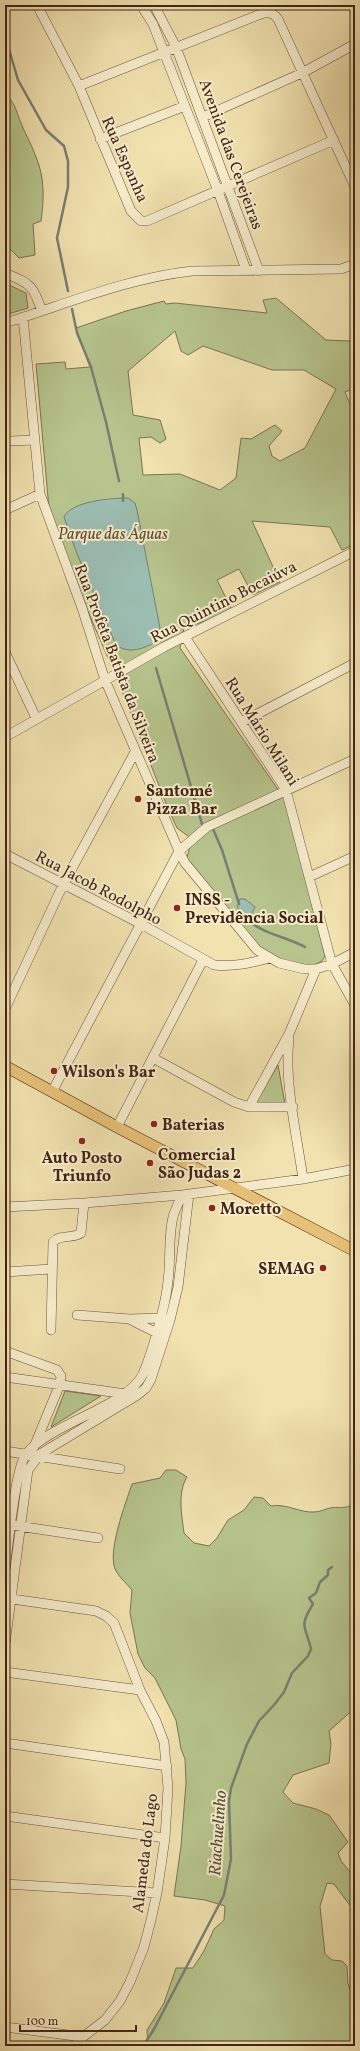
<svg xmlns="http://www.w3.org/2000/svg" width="360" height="2051" font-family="Vollkorn,serif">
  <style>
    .green { fill: #b7c48d; stroke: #7d7451; fill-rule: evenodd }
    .water { fill: #9cbdb2; stroke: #788073 }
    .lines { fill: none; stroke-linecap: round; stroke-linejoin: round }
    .stream { stroke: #788073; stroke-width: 2.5 }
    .minor-casing { stroke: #6e543c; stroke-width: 10 }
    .major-casing { stroke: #432515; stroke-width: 12 }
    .minor { stroke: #f6eccc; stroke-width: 9 }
    .major { stroke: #e8c178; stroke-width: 11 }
    .poi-dot { fill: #8f2418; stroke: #f6eccc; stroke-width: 1.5 }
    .labels { text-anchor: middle; stroke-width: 4; stroke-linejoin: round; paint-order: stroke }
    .street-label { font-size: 16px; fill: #432515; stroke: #f6eccc }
    .park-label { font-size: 16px; font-style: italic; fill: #604d33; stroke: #f6eccc }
    .poi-label { font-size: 16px; font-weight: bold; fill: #432515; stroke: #f6eccc; text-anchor: start }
    .water-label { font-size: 17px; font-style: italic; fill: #594b3c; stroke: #f6eccc }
  </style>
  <rect width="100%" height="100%" fill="#f1e2b0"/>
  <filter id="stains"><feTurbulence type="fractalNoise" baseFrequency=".005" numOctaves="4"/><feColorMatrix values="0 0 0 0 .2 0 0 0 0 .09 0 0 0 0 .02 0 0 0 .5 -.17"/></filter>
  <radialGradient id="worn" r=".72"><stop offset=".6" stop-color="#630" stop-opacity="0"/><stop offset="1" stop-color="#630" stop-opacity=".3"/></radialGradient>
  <path class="green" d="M5 94C15 102 16 111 21 123 25 134 32 145 36 157 45 178 44 199 41 221L33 224 35 255 19 258 11 250 5 251Z
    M5 283 26 293 28 308 5 315Z
    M276 298 326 340 349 341 355 340V388L345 392C351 407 359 419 351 435L355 444V544L342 550 330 527 252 521 280 582 253 595 239 569 217 580 233 612 184 628 180 648 286 801 324 952 325 956 322 961 312 966 285 961 257 950 186 861 192 839 177 828 167 806 120 686 86 607 49 509 36 364 65 362 66 369 90 367 76 328 126 311 164 301 166 304 175 303 267 313 263 300ZM175 331 181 351 188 355 203 346 272 370H304L336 389 305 448 280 461 272 456 269 446 282 431 275 425 251 439 241 438 236 478 220 490 180 474 143 475 139 438 151 437 160 443 166 439 160 420 133 415 128 371Z
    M278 1065 285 1104 254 1105Z
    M65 1391 101 1396 51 1427Z
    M166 1470H176L187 1477C177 1493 182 1516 184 1533L194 1543 209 1546 217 1538 228 1520 244 1510 254 1497 263 1498 271 1506C286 1503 300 1513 314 1512 320 1512 325 1509 330 1508 339 1506 350 1511 355 1500V1708L329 1731 331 1744 329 1763 293 1775 283 1792 293 1803 316 1809 329 1815 348 1842 338 1853 341 1861 355 1878V1912L334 1884 327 1883 320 1906 325 1954 332 1960 342 1961 347 1966 348 1984 355 2001V2040L349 2046H148L147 2030 164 2003 176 1968H193L204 1951 214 1929 224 1920 225 1906 205 1900 174 1896 181 1846 186 1783 185 1759 181 1749 176 1720 155 1678 145 1668 138 1654 130 1613 132 1590C127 1584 120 1578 116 1571 106 1554 126 1502 132 1484L160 1478Z"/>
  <path class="water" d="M128 498 135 503 137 510 160 628 157 642C143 648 130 655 116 645L77 554 64 517C71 501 112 498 128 498Z
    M240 899H245L255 907 248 921 237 907Z"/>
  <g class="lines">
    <path class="stream" d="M5 36 18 80 46 130 64 146 68 161V187L57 238 68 291
      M72 309 77 333 91 367 106 422 119 481
      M123 494V501
      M156 668 202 824
      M213 829 222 850 239 904
      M247 919C264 935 285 936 305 947
      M143 2046 153 2031 224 1895 231 1859 229 1801 231 1788 247 1744 259 1721 274 1705 284 1692 292 1673 308 1656 311 1649C306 1626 298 1628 313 1604L309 1598 316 1593 320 1582 328 1575V1570L332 1567"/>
    <defs>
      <path id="minor" d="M37 5 79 86 131 211 141 221H147L334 140
        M141 5 153 24 218 191 246 270
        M154 5 176 47 259 271
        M79 86 258 15C266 12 272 11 278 19L355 187
        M203 117 302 73 355 44
        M100 139 185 106
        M5 273C31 284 32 284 42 311
        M23 317 40 494 82 608 105 680 179 851 185 863 257 950 279 963 304 969H316
        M5 323C66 304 128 278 192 271L341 269 355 264
        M5 439 10 441 35 440
        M5 510 40 494
        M185 637 286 790 332 964 355 1005
        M5 652 36 718
        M242 722 355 663
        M5 737 164 647 355 551
        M5 854 141 924 214 965C234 967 251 963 270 958
        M309 877 355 856
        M5 1009 63 885 135 752
        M289 1039C284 1082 297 1136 303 1179
        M153 1058 234 1102 249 1107H293
        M52 1092 179 851 207 827 355 759
        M249 1107 289 1034 316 969 332 964 355 952
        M117 1127 203 960
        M5 1207 84 1203 182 1195 303 1179 355 1169
        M5 1272 51 1269
        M77 1315 130 1319 160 1318 165 1319
        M131 1320 161 1335
        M51 1330 53 1242C60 1234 73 1239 81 1233L84 1203
        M5 1351 57 1370 61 1376 60 1384 34 1447
        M5 1377 126 1394
        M5 1451 120 1469
        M5 1524 98 1538
        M5 1570C8 1546 15 1469 26 1454 49 1424 128 1406 143 1374 152 1353 166 1304 168 1281 171 1260 168 1237 173 1217 175 1210 179 1202 182 1195
        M5 1598 96 1611 106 1616 114 1623 140 1690 156 1721 164 1742 168 1788 165 1838 157 1893 151 1920 144 1947 130 1982 120 2001 105 2020 83 2037 75 2046
        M5 1644 28 1470 40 1454 136 1396 146 1388 151 1379 170 1320 178 1287 189 1194
        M5 1672 140 1690
        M5 1743 167 1766
        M5 1816 165 1838
        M5 1884 157 1893
        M5 2027 83 2037"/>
      <path id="major" d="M5 1066 117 1127 355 1251"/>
    </defs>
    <use href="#minor" class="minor-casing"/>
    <use href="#major" class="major-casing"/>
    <use href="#minor" class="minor"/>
    <use href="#major" class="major"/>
  </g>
  <g class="poi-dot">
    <circle cx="138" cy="799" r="4"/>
    <circle cx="177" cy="908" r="4"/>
    <circle cx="54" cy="1071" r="4"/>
    <circle cx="154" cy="1124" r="4"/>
    <circle cx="82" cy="1141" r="4"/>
    <circle cx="150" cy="1163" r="4"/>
    <circle cx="212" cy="1208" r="4"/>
    <circle cx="323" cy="1268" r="4"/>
  </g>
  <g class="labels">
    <g class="street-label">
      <text transform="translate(232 154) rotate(70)" y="6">Avenida das Cerejeiras</text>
      <text transform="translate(126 159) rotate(66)" y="6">Rua Espanha</text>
      <text transform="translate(223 601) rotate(-27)" y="6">Rua Quintino Bocaiúva</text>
      <text transform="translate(118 663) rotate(69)" y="6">Rua Profeta Batista da Silveira</text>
      <text transform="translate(263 731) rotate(58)" y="6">Rua Mário Milani</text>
      <text transform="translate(99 887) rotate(28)" y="6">Rua Jacob Rodolpho</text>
      <text transform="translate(144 1853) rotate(-83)" y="6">Alameda do Lago</text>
    </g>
    <g class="park-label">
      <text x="113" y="539">Parque das Águas</text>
    </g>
    <g class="poi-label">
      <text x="146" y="796">Santomé<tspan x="146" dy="18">Pizza Bar</tspan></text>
      <text x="185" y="905">INSS -<tspan x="185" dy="18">Previdência Social</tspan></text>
      <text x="62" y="1077">Wilson's Bar</text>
      <text x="162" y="1130">Baterias</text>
      <text x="158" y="1160">Comercial<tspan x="158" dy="18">São Judas 2</tspan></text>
      <text x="82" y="1163" text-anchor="middle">Auto Posto<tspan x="82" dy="18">Triunfo</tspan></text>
      <text x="220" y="1214">Moretto</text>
      <text x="315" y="1274" text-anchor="end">SEMAG</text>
    </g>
    <g class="water-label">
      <text transform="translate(217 1833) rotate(-86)" y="6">Riachuelinho</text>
    </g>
  </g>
  <rect width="360" height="2051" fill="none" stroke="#f1e2b0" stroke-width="20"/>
  <rect x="6" y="6" width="348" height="2039" fill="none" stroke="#432515" stroke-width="2"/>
  <rect x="10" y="10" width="340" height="2031" fill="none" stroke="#432515"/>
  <path d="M20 2025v6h116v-6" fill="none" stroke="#432515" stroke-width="2"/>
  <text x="26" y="2025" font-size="12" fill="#432515" stroke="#f6eccc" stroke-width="3" paint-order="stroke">100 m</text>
  <rect width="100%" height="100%" filter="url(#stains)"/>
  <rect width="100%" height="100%" fill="url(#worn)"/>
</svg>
